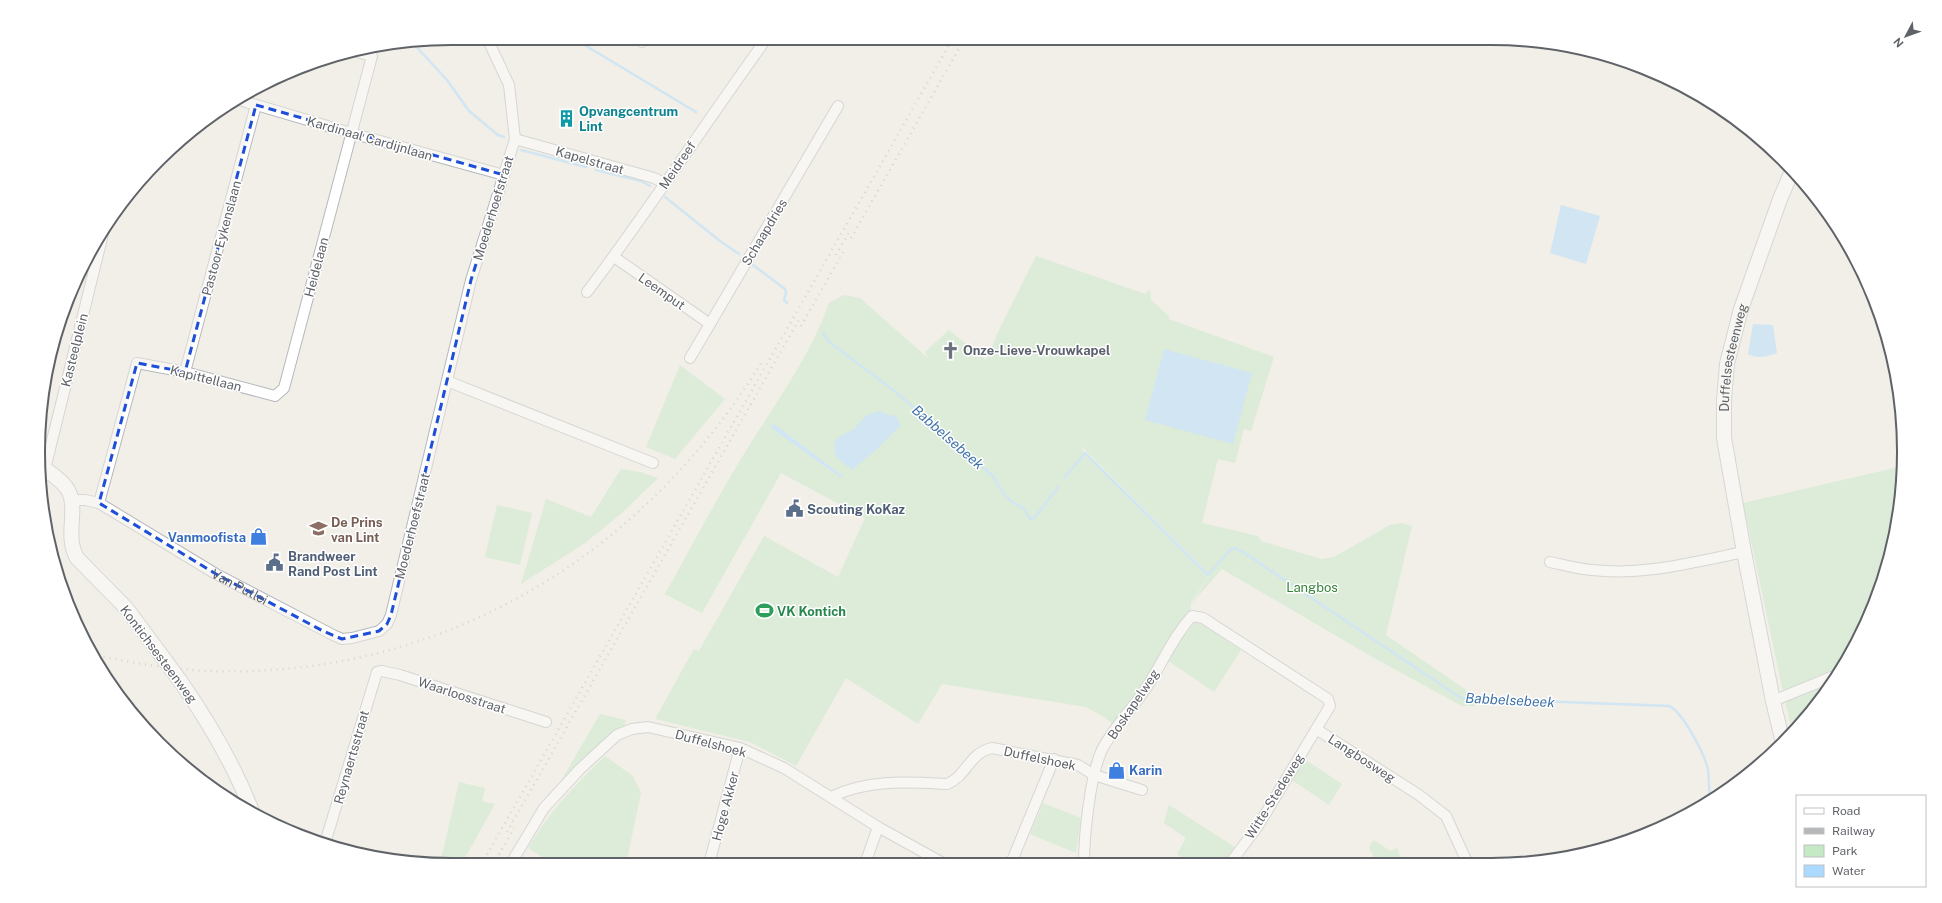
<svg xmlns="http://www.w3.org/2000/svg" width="1942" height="903" font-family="'Public Sans',sans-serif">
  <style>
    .green { fill: #c5e8c5; fill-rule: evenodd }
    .water { fill: #aadaff }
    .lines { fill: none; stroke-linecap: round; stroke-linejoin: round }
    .stream { stroke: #aadaff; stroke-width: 2.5 }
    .street-casing { stroke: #b5b8bc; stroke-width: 12 }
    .secondary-casing { stroke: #b6babf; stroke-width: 16 }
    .street { stroke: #fff; stroke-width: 10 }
    .secondary { stroke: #fff; stroke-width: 14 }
    .rail { stroke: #b6b7b8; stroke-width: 2.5; stroke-dasharray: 1 5; stroke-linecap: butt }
    .secondary-bridge-casing { stroke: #b6babf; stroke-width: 16; stroke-linecap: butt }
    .secondary-bridge { stroke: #fff; stroke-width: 14 }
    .marked { fill: none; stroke: #1d4ed8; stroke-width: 3; stroke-dasharray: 8 5; stroke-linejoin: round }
    .labels { text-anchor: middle; stroke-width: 3; stroke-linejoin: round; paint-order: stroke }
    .culture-label { font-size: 13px; font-weight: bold; fill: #0d838f; stroke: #fff; text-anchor: start }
    .street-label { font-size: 13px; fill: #5f6368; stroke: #fff }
    .worship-label { font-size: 13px; font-weight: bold; fill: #5b616d; stroke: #fff; text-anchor: start }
    .service-label { font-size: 13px; font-weight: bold; fill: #4e5e75; stroke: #fff; text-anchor: start }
    .education-label { font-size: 13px; font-weight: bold; fill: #785e54; stroke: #fff; text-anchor: start }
    .shop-label { font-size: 13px; font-weight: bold; fill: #366cbe; stroke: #fff; text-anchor: end }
    .park-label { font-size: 13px; fill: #348238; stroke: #fff }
    .leisure-label { font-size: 13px; font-weight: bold; fill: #27864d; stroke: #fff; text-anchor: start }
    .water-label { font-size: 14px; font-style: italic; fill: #4174aa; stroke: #fff }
    .rim { fill: none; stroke: #5f6368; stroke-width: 2 }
  </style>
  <rect width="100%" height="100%" fill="#f1efe8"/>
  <path class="green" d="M1036 256 1145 294 1150 289 1151 300 1169 316V319L1274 357 1251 431 1244 429 1235 463 1218 459 1202 523 1258 536 1261 541 1321 559 1334 557 1390 525 1402 523 1412 526 1386 635 1472 694 1475 706H1462L1374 658 1222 569 1192 603 1210 575 1080 445 1086 455 1208 577 1191 603 1190 613 1178 625 1150 676 1115 726 1104 717 1086 707 942 684 918 724 846 678 796 766 750 742 655 719 694 649 699 651 764 536 838 577 865 518 781 473 702 613 665 594C693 544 719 494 749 446 778 400 811 354 829 303L844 295 860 298 929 359 925 352 949 330 986 360 999 330ZM773 423 843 476 841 478 771 428Z
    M680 365 725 399 675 459 646 447Z
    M1903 466 1896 532 1873 610 1839 668 1783 692 1743 503Z
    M621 469 640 472 658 478 622 513 585 543 521 584 546 499 591 517Z
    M497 505 532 513 520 565 485 557Z
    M1199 622 1241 650 1214 692 1167 660 1194 623Z
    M1832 680C1820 700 1813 716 1790 723L1785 700Z
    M600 714 626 720 624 726 608 736 563 782 561 781Z
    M605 756 633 776 641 793 626 864 549 865V861L528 848C549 812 575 785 605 756Z
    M1301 757 1342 784 1329 805 1289 778Z
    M459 782 485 788 482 801 495 804 461 865 440 864Z
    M1043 803 1081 818 1076 853 1030 834Z
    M1169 805 1238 849 1228 862 1190 863 1177 854 1186 838 1164 823Z
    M1373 840 1391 851 1397 848 1403 862H1376L1369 847Z"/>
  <path class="water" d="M1561 205 1600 216 1586 264 1550 253Z
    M1753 324 1773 325 1777 353C1766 357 1758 359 1748 354Z
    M1164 349 1252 373 1233 444 1145 420Z
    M879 411 891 416 895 415 901 425 876 450 852 470 836 457 834 447 835 441 839 437 855 428 867 415Z
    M773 423 843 476 841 478 771 428Z"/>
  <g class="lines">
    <path class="stream" d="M573 38 696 112
      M412 42 447 80 469 111 498 135 504 137
      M521 150 586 167
      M596 170 641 181 650 186
      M665 197 720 241 739 254
      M753 265 785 289 786 293 784 300 787 303
      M823 333 829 342 897 393 993 476C998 484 1002 494 1010 500 1021 509 1023 504 1030 519L1035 517 1059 486
      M1064 478 1085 453 1208 575 1230 550 1235 548 1241 551
      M1243 552 1461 698 1669 706C1683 712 1705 755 1708 770 1709 779 1709 789 1710 798"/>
    <defs>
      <g id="street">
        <path d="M642 42 644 38"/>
        <path d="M236 99 351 133 504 175"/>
        <path d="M515 139 654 178 664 183"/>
        <path d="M614 257 710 324"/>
        <path d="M587 292C650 209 706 122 767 38"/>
        <path d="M690 358 838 106"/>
        <path d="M185 372 256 105"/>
        <path d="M447 381 653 463"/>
        <path d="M45 469 104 230"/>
        <path id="s1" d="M72 500H85L99 503 216 574 333 635 342 639 352 638 379 631 387 624 391 615 471 280 515 139 509 85 487 38"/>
        <path d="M99 503 137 363 185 372 275 396 284 388 372 56 353 51"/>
        <path d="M1550 562C1564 565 1578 569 1592 570 1644 576 1694 562 1744 552"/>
        <path d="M1773 701 1834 676"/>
        <path d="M1316 729 1419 795 1446 816 1467 862"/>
        <path d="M831 797C868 779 907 782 947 784 967 776 969 753 992 748L1078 765 1094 775 1142 790"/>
        <path d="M325 843 377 672 382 671 400 675 546 722"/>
        <path d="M1011 863 1054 759"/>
        <path d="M1084 863C1084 835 1090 778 1101 752 1112 728 1134 708 1148 685 1163 662 1173 637 1192 616L1203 618 1328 699 1330 706 1258 826 1231 862"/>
        <path d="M709 864 740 748"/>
        <path d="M865 864 878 827"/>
        <path d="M510 865 544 808 580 769 617 735 632 729 648 727 740 748 784 768 878 827 943 863"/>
      </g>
      <g id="secondary">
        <path d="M39 465C49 472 62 480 68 490 79 509 64 535 77 558L127 609 156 648"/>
        <path d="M181 682C210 724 235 766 253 814"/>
        <path id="s2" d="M1782 739 1773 701 1744 552 1724 438V400L1727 364 1741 309 1780 199 1792 171"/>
      </g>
    </defs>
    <use href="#street" class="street-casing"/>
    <use href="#secondary" class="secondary-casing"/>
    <use href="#street" class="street"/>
    <use href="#secondary" class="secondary"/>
    <path class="rail" d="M851 238 965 38
      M836 255 851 229
      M801 326 843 252
      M92 654C130 663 169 669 209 671 442 679 643 556 763 360
      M507 832 800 318
      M481 865 953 38
      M493 865 514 828"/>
    <defs>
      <path id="secondary-bridge" d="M156 648 181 682"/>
    </defs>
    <use href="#secondary-bridge" class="secondary-bridge-casing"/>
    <use href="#secondary-bridge" class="secondary-bridge"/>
  </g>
  <path d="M0 0H1942V903H0ZM256 105 504 175 471 280 391 615 387 624 379 631 342 639 323 631 216 574 99 503 137 363 185 372Z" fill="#f1efe8" fill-opacity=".55" fill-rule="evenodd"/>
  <path class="marked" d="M256 105 504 175 471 280 391 615 387 624 379 631 342 639 323 631 216 574 99 503 137 363 185 372Z"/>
  <defs>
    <symbol id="building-bare" viewBox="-9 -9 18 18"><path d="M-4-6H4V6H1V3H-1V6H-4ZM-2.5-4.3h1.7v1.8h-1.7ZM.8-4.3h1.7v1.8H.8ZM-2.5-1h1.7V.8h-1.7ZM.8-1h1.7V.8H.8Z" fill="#0f9aa8" stroke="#fff" stroke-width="2.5" paint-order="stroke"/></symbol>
    <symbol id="church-bare" viewBox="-9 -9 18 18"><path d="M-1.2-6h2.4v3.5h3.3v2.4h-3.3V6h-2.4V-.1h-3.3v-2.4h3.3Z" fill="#6b7280" stroke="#fff" stroke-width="2.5" paint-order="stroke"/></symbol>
    <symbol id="civic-bare" viewBox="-9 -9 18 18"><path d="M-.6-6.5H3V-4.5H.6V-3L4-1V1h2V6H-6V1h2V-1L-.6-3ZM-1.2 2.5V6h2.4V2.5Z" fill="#5c6f8a" stroke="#fff" stroke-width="2.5" paint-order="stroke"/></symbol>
    <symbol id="school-bare" viewBox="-9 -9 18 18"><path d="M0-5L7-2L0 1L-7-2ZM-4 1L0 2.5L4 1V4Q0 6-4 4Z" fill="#8d6e63" stroke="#fff" stroke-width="2.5" paint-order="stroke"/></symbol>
    <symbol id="shop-bare" viewBox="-9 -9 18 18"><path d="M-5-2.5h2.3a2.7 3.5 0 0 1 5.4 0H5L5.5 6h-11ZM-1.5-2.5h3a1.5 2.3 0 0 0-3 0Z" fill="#3f7fe0" stroke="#fff" stroke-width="2.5" paint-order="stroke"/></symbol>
    <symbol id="stadium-bare" viewBox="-9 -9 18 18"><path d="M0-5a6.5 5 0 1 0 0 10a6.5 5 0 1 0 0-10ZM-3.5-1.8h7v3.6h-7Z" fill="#2e9e5b" stroke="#fff" stroke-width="2.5" paint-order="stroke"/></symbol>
  </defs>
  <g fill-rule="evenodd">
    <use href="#building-bare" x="554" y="106" width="25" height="25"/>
    <use href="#church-bare" x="938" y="338" width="25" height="25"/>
    <use href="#civic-bare" x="782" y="496" width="25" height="25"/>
    <use href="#school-bare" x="306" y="516" width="25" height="25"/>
    <use href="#shop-bare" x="246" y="524" width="25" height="25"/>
    <use href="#civic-bare" x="262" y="550" width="25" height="25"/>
    <use href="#stadium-bare" x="752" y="598" width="25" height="25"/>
    <use href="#shop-bare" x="1104" y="758" width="25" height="25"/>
  </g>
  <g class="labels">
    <g class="culture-label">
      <text x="579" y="116">Opvangcentrum<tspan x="579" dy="15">Lint</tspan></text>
    </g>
    <g class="street-label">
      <text transform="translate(370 138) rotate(16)" y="5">Kardinaal Cardijnlaan</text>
      <text transform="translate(590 160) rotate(16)" y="5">Kapelstraat</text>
      <text transform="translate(677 165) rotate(-56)" y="5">Meidreef</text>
      <text transform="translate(493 208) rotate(-73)" y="5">Moederhoefstraat</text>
      <text transform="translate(764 232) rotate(-59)" y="5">Schaapdries</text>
      <text transform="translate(221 238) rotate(-75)" y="5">Pastoor Eykenslaan</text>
      <text transform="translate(316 267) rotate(-75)" y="5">Heidelaan</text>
      <text transform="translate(662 291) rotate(35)" y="5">Leemput</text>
      <text transform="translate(74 350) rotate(-76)" y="5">Kasteelplein</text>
      <text dy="5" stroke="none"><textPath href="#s2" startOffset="388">Duffelsesteenweg</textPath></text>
      <text transform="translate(206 378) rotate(14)" y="5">Kapittellaan</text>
      <text transform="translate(412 526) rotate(-76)" y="5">Moederhoefstraat</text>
      <text dy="5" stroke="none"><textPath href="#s1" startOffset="191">Van Putlei</textPath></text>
      <text transform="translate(159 654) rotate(53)" y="5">Kontichsesteenweg</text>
      <text transform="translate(462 695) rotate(18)" y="5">Waarloosstraat</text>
      <text transform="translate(1133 704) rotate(-56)" y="5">Boskapelweg</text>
      <text transform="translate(711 743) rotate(15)" y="5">Duffelshoek</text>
      <text transform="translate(351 757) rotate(-74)" y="5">Reynaertsstraat</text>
      <text transform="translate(1040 758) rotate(12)" y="5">Duffelshoek</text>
      <text transform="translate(1362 758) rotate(33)" y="5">Langbosweg</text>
      <text transform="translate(1274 796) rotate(-58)" y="5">Witte-Stedeweg</text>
      <text transform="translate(725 806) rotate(-75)" y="5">Hoge Akker</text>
    </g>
    <g class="worship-label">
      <text x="963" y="355">Onze-Lieve-Vrouwkapel</text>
    </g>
    <g class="service-label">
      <text x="807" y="514">Scouting KoKaz</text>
      <text x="288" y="561">Brandweer<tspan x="288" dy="15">Rand Post Lint</tspan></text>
    </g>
    <g class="education-label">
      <text x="331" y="527">De Prins<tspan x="331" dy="15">van Lint</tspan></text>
    </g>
    <g class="shop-label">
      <text x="246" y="542">Vanmoofista</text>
      <text x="1129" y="775" text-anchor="start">Karin</text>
    </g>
    <g class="park-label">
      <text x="1312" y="592">Langbos</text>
    </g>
    <g class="leisure-label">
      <text x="777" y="616">VK Kontich</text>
    </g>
    <g class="water-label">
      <text transform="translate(948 437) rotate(41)" y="5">Babbelsebeek</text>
      <text transform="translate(1510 700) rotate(3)" y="5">Babbelsebeek</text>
    </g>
  </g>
  <path d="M0 0H1942V903H0ZM451 45H1491A406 406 0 0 1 1897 451V452A406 406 0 0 1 1491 858H451A406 406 0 0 1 45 452V451A406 406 0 0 1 451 45Z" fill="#fff" fill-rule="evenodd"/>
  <path class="rim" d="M451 45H1491A406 406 0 0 1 1897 451V452A406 406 0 0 1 1491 858H451A406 406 0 0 1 45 452V451A406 406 0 0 1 451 45Z"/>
  <rect x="1796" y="795" width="130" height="92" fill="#ffffff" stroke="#bfc1c3"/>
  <rect x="1804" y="808" width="20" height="6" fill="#ffffff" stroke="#bfc1c3"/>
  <text x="1832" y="815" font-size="12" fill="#5f6368">Road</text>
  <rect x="1804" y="828" width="20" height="6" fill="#b6b7b8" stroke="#bfc1c3"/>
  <text x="1832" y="835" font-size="12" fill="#5f6368">Railway</text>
  <rect x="1804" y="845" width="20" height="12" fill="#c5e8c5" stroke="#bfc1c3"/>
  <text x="1832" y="855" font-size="12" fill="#5f6368">Park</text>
  <rect x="1804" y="865" width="20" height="12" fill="#aadaff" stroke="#bfc1c3"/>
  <text x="1832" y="875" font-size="12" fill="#5f6368">Water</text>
  <g transform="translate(1906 36) rotate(229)" stroke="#ffffff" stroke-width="3" paint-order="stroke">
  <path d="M0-3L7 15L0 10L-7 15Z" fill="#5f6368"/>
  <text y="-6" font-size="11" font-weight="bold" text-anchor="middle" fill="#5f6368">N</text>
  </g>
</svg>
